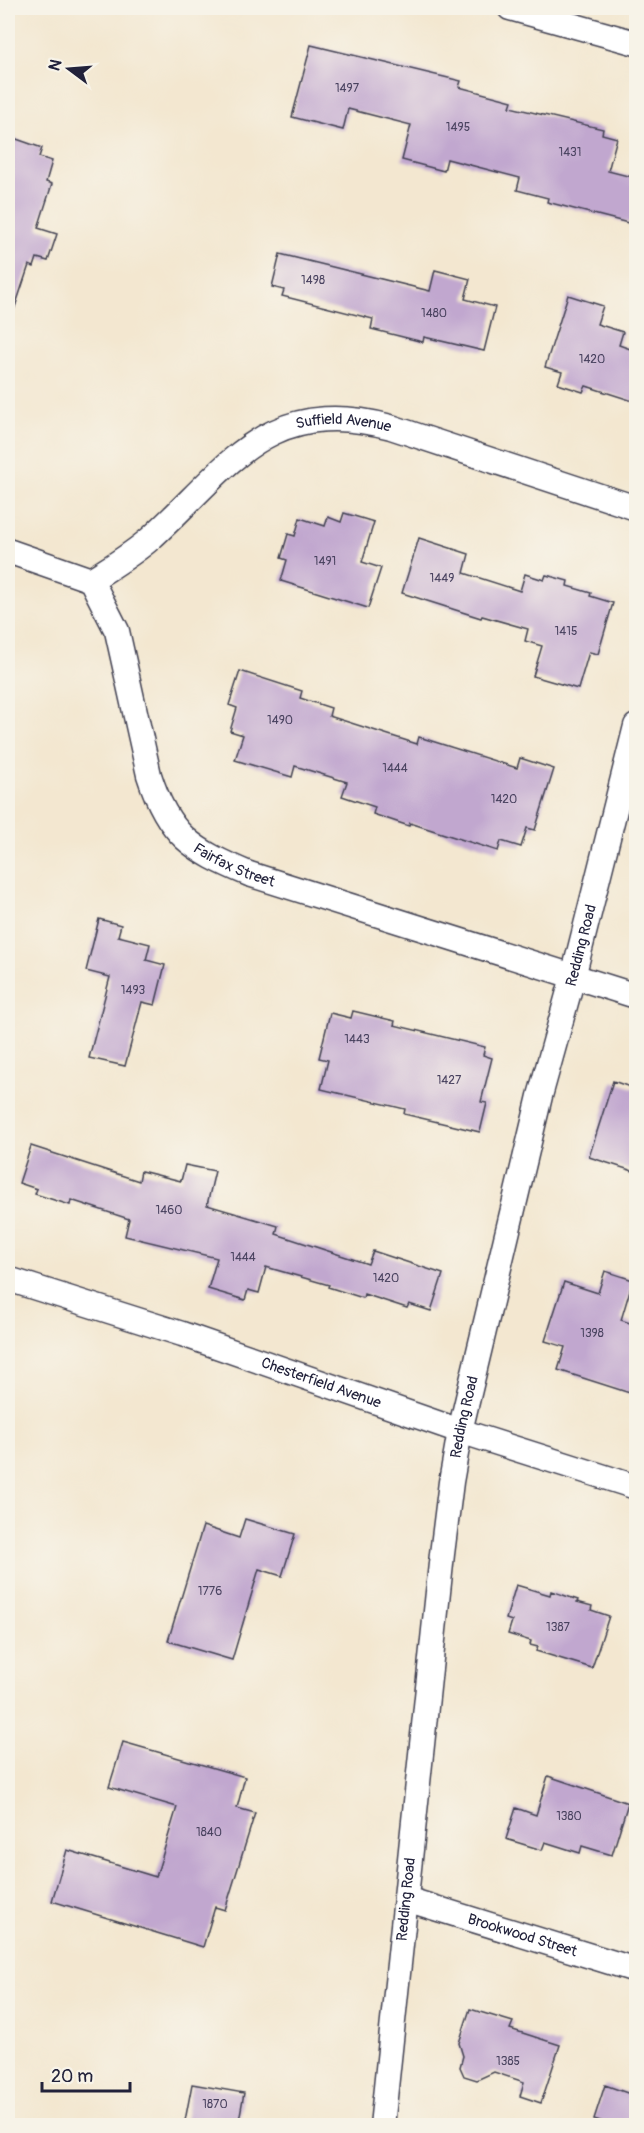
<svg xmlns="http://www.w3.org/2000/svg" width="644" height="2133" font-family="Pangolin,sans-serif">
  <style>
    .building { fill: #c1a7cf }
    .lines { fill: none; stroke-linecap: round; stroke-linejoin: round }
    .minor-casing { stroke: #414051; stroke-width: 27 }
    .minor { stroke: #fff; stroke-width: 24 }
    .labels { text-anchor: middle; stroke-width: 4.5; stroke-linejoin: round; paint-order: stroke }
    .number-label { font-size: 12px; fill: #4a4360 }
    .street-label { font-size: 15px; fill: #22223b; stroke: #f7f3e8 }
  </style>
  <rect width="100%" height="100%" fill="#f7f3e8"/>
  <filter id="ink" filterUnits="userSpaceOnUse"><feTurbulence type="fractalNoise" baseFrequency=".0167" numOctaves="2"/><feDisplacementMap in="SourceGraphic" scale="12" xChannelSelector="R" yChannelSelector="G"/><feConvolveMatrix kernelMatrix="1 2 1 2 8 2 1 2 1" color-interpolation-filters="sRGB"/></filter>
  <filter id="wash" filterUnits="userSpaceOnUse"><feTurbulence type="fractalNoise" baseFrequency=".008" numOctaves="4" result="noise"/><feDisplacementMap in="SourceGraphic" scale="24" xChannelSelector="R" yChannelSelector="G"/><feGaussianBlur stdDeviation="1.35" result="paint"/><feColorMatrix in="noise" values="0 0 0 0 0 0 0 0 0 0 0 0 0 0 0 0 0 1.4 0 .05"/><feComposite in="paint" operator="in"/></filter>
  <g filter="url(#wash)">
    <rect width="100%" height="100%" fill="#f3e7d0"/>
    <g id="blocks">
      <path class="building" d="M311 45 461 81 459 87 512 101 510 107 603 129 602 134 617 138 608 171 636 178V225L547 202 548 198 517 190 520 178 447 159 444 171 402 160 411 125 348 109 343 130 292 117Z
        M8 136 42 148 39 157 52 161 46 182 52 184 38 228 57 234 48 261 37 258 34 267 29 265 12 316 8 315Z
        M280 254 430 291 435 270 470 279 465 299 495 307 484 351 424 337 423 342 371 329 373 319 282 296 284 290 272 287Z
        M568 295 603 306 597 324 623 332 619 345 636 351V402L586 386 583 392 558 384 562 372 545 367Z
        M344 513 374 522 362 562 381 568 368 608 281 581 287 560 281 558 288 534 295 536 300 518 325 526 328 517 341 522Z
        M419 538 469 554 464 573 520 591 525 574 544 580 546 575 568 581 567 586 591 593 590 596 613 603 598 654 589 652 578 689 533 676 542 646 525 641 528 629 482 616 481 618 402 593Z
        M240 671 302 691 300 698 331 708 329 716 417 744 419 737 517 768 520 758 554 769 535 830 527 828 521 847 501 841 498 851 410 823 409 826 373 814 375 807 342 796 347 782 295 766 292 777 235 760 243 735 230 731 237 708 229 705Z
        M99 919 121 925 118 936 150 944 146 960 165 965 155 1005 142 1002 125 1066 89 1058 110 977 86 971Z
        M353 1011 395 1021 394 1025 485 1047 483 1055 492 1058 481 1102 487 1103 480 1132 404 1114 405 1109 321 1089 328 1060 319 1058 330 1013 351 1018Z
        M613 1081 636 1089V1172L589 1157Z
        M31 1146 139 1181 141 1171 181 1181 185 1165 215 1171 207 1205 278 1226 276 1234 368 1264 373 1251 443 1274 431 1311 409 1304 407 1308 364 1294 363 1298 328 1287 329 1285 266 1267 259 1293 248 1290 245 1300 208 1289 217 1258 125 1236 129 1219 71 1200 70 1205 35 1194 37 1189 19 1183Z
        M605 1271 633 1280 621 1320 636 1325V1395L558 1370 565 1347 545 1341 564 1282 598 1293Z
        M245 1519 295 1534 282 1576 259 1569 232 1660 168 1641 203 1526 239 1538Z
        M516 1585 550 1595 551 1591 578 1600 577 1602 592 1606 591 1610 609 1616 592 1668 536 1651 538 1647 530 1645 531 1641 508 1634 512 1621 506 1619Z
        M123 1742 245 1777 237 1808 255 1813 225 1910 215 1907 203 1947 52 1901 67 1850 156 1877 177 1807 109 1787Z
        M548 1776 628 1803 612 1855 582 1846 580 1853 545 1842 542 1850 506 1839 516 1808 536 1815Z
        M470 2009 513 2022 510 2029 560 2045 541 2103 520 2096 524 2082 494 2072 477 2080 464 2076 460 2067 463 2056 459 2043Z
        M192 2084 244 2093 238 2126H184Z
        M605 2085 636 2096V2126H616L594 2119Z"/>
    </g>
  </g>
  <g filter="url(#ink)">
    <use href="#blocks" fill-opacity="0" stroke="#414051" stroke-width="1.5"/>
    <g class="lines">
      <defs>
        <g id="minor">
          <path d="M510 8 636 43"/>
          <path id="s1" d="M8 551 91 580 117 631 149 775C168 835 192 850 249 874L636 996"/>
          <path id="s2" d="M91 580C111 567 133 554 151 538 231 465 267 395 391 427L636 508"/>
          <path id="s3" d="M8 1279 182 1334 460 1431 636 1487"/>
          <path id="s4" d="M406 1899 636 1970"/>
          <path id="s5" d="M382 2126 442 1554 451 1482 460 1431 540 1096 573 977 636 726"/>
        </g>
      </defs>
      <use href="#minor" class="minor-casing"/>
      <use href="#minor" class="minor"/>
    </g>
  </g>
  <g class="labels">
    <g class="number-label">
      <text x="347" y="92">1497</text>
      <text x="458" y="131">1495</text>
      <text x="570" y="156">1431</text>
      <text x="313" y="284">1498</text>
      <text x="434" y="317">1480</text>
      <text x="592" y="363">1420</text>
      <text x="325" y="565">1491</text>
      <text x="442" y="582">1449</text>
      <text x="566" y="635">1415</text>
      <text x="280" y="724">1490</text>
      <text x="395" y="772">1444</text>
      <text x="504" y="803">1420</text>
      <text x="133" y="994">1493</text>
      <text x="357" y="1043">1443</text>
      <text x="449" y="1084">1427</text>
      <text x="169" y="1214">1460</text>
      <text x="243" y="1261">1444</text>
      <text x="386" y="1282">1420</text>
      <text x="592" y="1337">1398</text>
      <text x="210" y="1595">1776</text>
      <text x="558" y="1631">1387</text>
      <text x="569" y="1820">1380</text>
      <text x="209" y="1836">1840</text>
      <text x="508" y="2065">1385</text>
      <text x="215" y="2108">1870</text>
    </g>
    <g class="street-label">
      <text dy="5" stroke="none"><textPath href="#s2" startOffset="308">Suffield Avenue</textPath></text>
      <text dy="5" stroke="none"><textPath href="#s1" startOffset="423">Fairfax Street</textPath></text>
      <text dy="5" stroke="none"><textPath href="#s5" startOffset="1200">Redding Road</textPath></text>
      <text dy="5" stroke="none"><textPath href="#s3" startOffset="330">Chesterfield Avenue</textPath></text>
      <text dy="5" stroke="none"><textPath href="#s5" startOffset="714">Redding Road</textPath></text>
      <text dy="5" stroke="none"><textPath href="#s5" startOffset="228">Redding Road</textPath></text>
      <text dy="5" stroke="none"><textPath href="#s4" startOffset="122">Brookwood Street</textPath></text>
    </g>
  </g>
  <rect width="644" height="2133" fill="none" stroke="#f7f3e8" stroke-width="30"/>
  <g transform="translate(69 69) rotate(286)" stroke="#f7f3e8" stroke-width="4.5" paint-order="stroke">
  <path d="M0-4.5L10 22L0 15L-10 22Z" fill="#22223b"/>
  <text y="-9" font-size="16" font-weight="bold" text-anchor="middle" fill="#22223b">N</text>
  </g>
  <path d="M42 2082v9h88v-9" fill="none" stroke="#22223b" stroke-width="3"/>
  <text x="51" y="2082" font-size="18" fill="#22223b" stroke="#f7f3e8" stroke-width="4.5" paint-order="stroke">20 m</text>
</svg>
